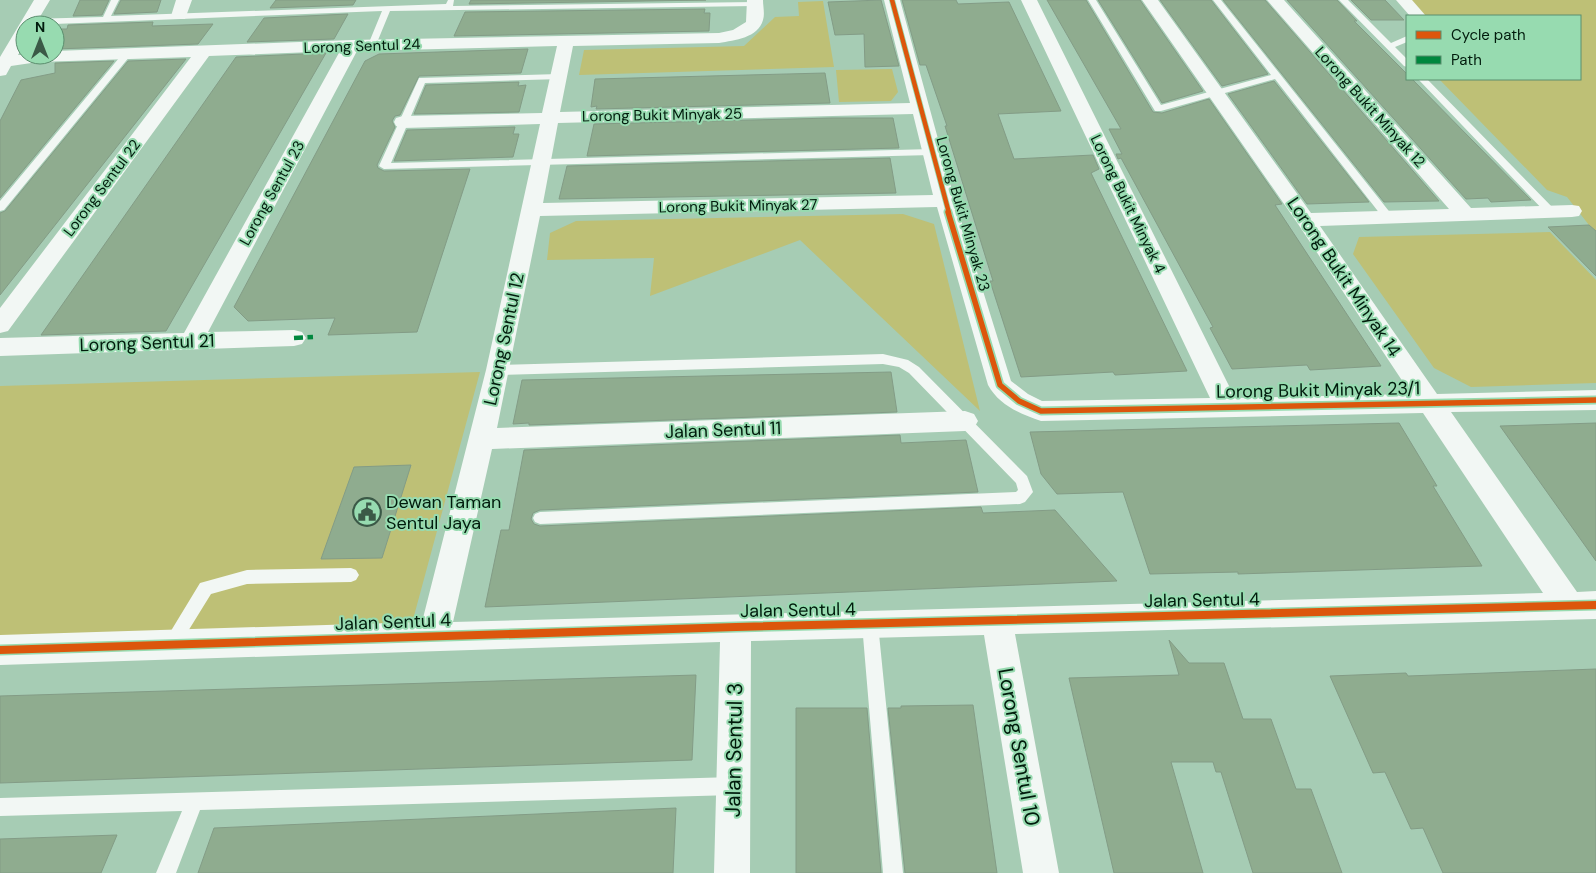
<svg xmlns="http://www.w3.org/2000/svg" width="1596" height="873" font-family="'DM Sans',sans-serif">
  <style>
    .green { fill: #bec076 }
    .building { fill: #8fac8f; stroke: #839c86 }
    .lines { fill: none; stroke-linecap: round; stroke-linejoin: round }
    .service { fill: #f2f7f4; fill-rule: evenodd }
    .minor { fill: #f2f7f4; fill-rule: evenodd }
    .quiet { stroke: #00873e; stroke-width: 4.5; stroke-dasharray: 9 4.5; stroke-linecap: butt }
    .cycleway-far2-casing { stroke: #97dbb0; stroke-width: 6 }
    .cycleway-far1-casing { stroke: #97dbb0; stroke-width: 9 }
    .cycleway-casing { stroke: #97dbb0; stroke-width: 11 }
    .cycleway-far2 { stroke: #dc560c; stroke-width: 4.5 }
    .cycleway-far1 { stroke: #dc560c; stroke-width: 5.5 }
    .cycleway { stroke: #dc560c; stroke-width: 8 }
    .labels { text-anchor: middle; stroke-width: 4; stroke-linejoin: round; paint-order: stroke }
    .far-street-label { font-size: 15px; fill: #011b0c; stroke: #97dbb0 }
    .street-label { font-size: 18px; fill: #011b0c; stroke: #97dbb0 }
    .poi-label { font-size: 18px; fill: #011b0c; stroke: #97dbb0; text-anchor: start }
    .near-street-label { font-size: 21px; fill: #011b0c; stroke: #97dbb0 }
  </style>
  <rect width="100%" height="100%" fill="#a6ccb4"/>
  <path class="green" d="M1411 0H1596V234L1567 197 1547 190 1439 79H1580V16H1424Z
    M823 1 834 67 579 75 584 50 744 46 775 17 799 16 798 2Z
    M892 69 898 92 891 101 839 102 836 70Z
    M903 214 934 224 980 411 800 240 650 296 654 258 547 260 550 233 576 221Z
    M1550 232 1596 280V383L1471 387 1434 368 1353 254 1359 237Z
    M480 372 411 627 0 636V386Z"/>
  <path class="building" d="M80 0H109L102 15 73 16Z
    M121 0H161L157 12 114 14Z
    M276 0H356L353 5 270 8Z
    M471 0H706L469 4Z
    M881 0 899 66 865 67 864 34 835 35 828 2Z
    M902 0H956L958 4 1009 2 1061 111 998 114 1014 159 1093 155 1099 169 1091 173 1187 371 1115 375 1113 372 1021 377 990 281H993L945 126H947L926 65H920Z
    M1047 0H1086L1153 112 1162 113 1209 99 1282 204 1275 205 1381 366 1310 370 1307 365 1232 369 1210 328 1213 327 1121 158 1118 159 1116 154H1122L1109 129H1121Z
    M1098 0H1140L1203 91 1162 103Z
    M1160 0H1211L1268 74 1222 86Z
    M1223 0H1265L1439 201 1384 202Z
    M1287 0H1337L1357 21H1354L1407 74V79H1412L1531 200 1491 202 1488 198 1466 199Z
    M1351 0H1385L1404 20H1371Z
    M705 9 704 13H710L709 31 454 36 465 12Z
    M348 14 334 39 247 42 264 18Z
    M153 22 152 26 213 24 198 44 55 49V36L61 29H67L68 25Z
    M528 49 521 73 419 76 400 115 395 116 392 121 395 127 377 165 378 168 384 171 470 169 417 332 328 335 335 318 248 321 234 307 365 61 379 54Z
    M326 53 166 331 41 335 236 57Z
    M186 59 0 295V213L5 211 128 61Z
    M114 61 0 198V121L21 80 55 73V63Z
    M825 73 830 103 596 109 597 106 591 107 595 79Z
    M1274 81 1369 202 1307 204 1228 94Z
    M519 82 518 86 526 85 519 112 414 114 426 85Z
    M832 118H893L899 148 587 156 594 124Z
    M515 127 513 134H519L513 157 394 161 407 130Z
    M890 158 896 193 559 199 567 166Z
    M1589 225 1596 231V276L1548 227Z
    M891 372 897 412 529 425V423L513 424 522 380Z
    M1399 423 1437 486H1433L1482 566 1238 574V572L1150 574 1123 492 1057 494 1041 474 1030 432Z
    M1596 423V561L1500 426Z
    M900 435 901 443 966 440 978 492 540 510 533 513 531 519 534 524 540 526 981 507 983 513 1055 510 1117 581 485 607 501 530H509L524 450Z
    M411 465 382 558 321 559 354 467Z
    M1169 640 1189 663H1224L1243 719H1271L1296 789H1311L1342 873H1253L1221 772H1216L1213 762H1171L1203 873H1114L1069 678 1179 675Z
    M1596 669V873H1443L1423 828 1411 829 1385 772 1373 773 1330 676 1406 673 1408 676Z
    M696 675 692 760 0 783V696Z
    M973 705 997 873H905L888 708H901V706Z
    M796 708H867L881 873H796Z
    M676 808 673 873H198L214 828Z
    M117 835 101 873H0V839Z"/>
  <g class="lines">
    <path class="service" d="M111 0H119L111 16 446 4 448 0H454L453 6 755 2 759 4 755 6 390 11 376 45 372 48 368 45 382 11 29 25 25 22 29 19 103 17Z
      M1088 0H1096L1161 105 1271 75 1213 0H1221L1392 215 1393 217 1392 219H1384L1275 79 1161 111H1155Z
      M1339 0H1348L1391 43 1407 36V42L1395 47 1407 59V67L1404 66Z
      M127 51 131 54 130 56 4 210 0 211V201L124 52Z
      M559 74 562 75V79L425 83 391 163 932 149 937 152 932 155 384 169 379 166 419 78Z
      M1418 79H1427L1555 210 1556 212 1555 214H1547Z
      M883 354 908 360 919 367 1027 476 1033 492 1025 502 1020 504 540 524 535 522 533 518 535 514 540 512 1016 492 1018 490 1016 483 909 373 899 367 883 364 498 375 493 373 492 370 493 367 498 365Z
      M351 568 356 570 359 575 356 580 351 582 247 584 211 594 177 649 171 652 165 649 163 644 200 583 247 570Z
      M870 617 876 619 878 624 903 873H883L862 624 864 619Z
      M734 777 740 780 743 786 740 792 734 795 200 810 176 873H156L182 811 0 816V798Z"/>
    <path class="minor" d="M34 0H50L35 25H25V43L18 55H55V51L352 40 719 33 733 30 746 22 747 0H763C763 6 765 14 763 20 758 38 735 40 719 43L573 46 560 112 910 103 884 0H900L955 201 1011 381 1028 394 1042 401 1210 398 1021 0H1037L1235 398 1411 394 1298 224 1142 0H1158L1311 213 1449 209 1267 0H1284L1471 208 1572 205 1579 206 1582 211 1579 216 1572 217 1320 226 1437 394 1596 390V410L1451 412 1577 592 1596 591V619L1015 634 1059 873H1023L984 635 751 641 750 873H714L720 642 0 665V635L422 622 486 370 540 124 403 128 396 126 394 122 396 118 403 116 542 113 557 46 357 51 208 332 294 330 302 332 306 338 302 344 294 346 0 356V338L184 333 340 51 209 56 8 331 0 333V308L191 57 38 62 11 66 6 75 0 76V57ZM913 114 933 195 543 203 558 123ZM937 207 988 385C999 405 1020 414 1041 421L1423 413 1543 593 453 622 492 449 965 431 974 428 978 421 974 414 965 411 497 428 540 216Z
      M176 0H192L185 19H173L171 16Z
      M1396 0H1412L1426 16H1410Z"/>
    <path class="quiet" d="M294 338 313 337"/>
    <defs>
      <path id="cycleway-far2" d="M892 0 949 213"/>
      <path id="cycleway-far1" d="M948 212 1000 385 1019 401 1041 411 1596 400"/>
      <path id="cycleway" d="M0 650 736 627 1596 605"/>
    </defs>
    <use href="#cycleway-far2" class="cycleway-far2-casing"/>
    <use href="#cycleway-far1" class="cycleway-far1-casing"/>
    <use href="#cycleway" class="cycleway-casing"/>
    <use href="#cycleway-far2" class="cycleway-far2"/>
    <use href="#cycleway-far1" class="cycleway-far1"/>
    <use href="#cycleway" class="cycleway"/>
  </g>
  <defs>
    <symbol id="civic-ring" viewBox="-11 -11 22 22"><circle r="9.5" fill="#97dbb0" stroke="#3b5947" stroke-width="1.5"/><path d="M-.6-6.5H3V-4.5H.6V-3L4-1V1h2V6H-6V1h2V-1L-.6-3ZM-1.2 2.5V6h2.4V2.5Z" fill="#3b5947"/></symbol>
  </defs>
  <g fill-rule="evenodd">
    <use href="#civic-ring" x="351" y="496" width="32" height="32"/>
  </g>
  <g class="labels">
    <g class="far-street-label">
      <text transform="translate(362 46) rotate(-2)" y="5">Lorong Sentul 24</text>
      <text transform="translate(1370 107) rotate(48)" y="5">Lorong Bukit Minyak 12</text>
      <text transform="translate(662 115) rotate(-1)" y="5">Lorong Bukit Minyak 25</text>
      <text transform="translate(102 188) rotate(-53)" y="5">Lorong Sentul 22</text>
      <text transform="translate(272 193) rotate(-61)" y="5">Lorong Sentul 23</text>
      <text transform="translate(1128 204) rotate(64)" y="5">Lorong Bukit Minyak 4</text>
      <text transform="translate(738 206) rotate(-1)" y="5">Lorong Bukit Minyak 27</text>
      <text transform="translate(963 214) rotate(74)" y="5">Lorong Bukit Minyak 23</text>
    </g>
    <g class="street-label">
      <text transform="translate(1344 277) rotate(56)" y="6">Lorong Bukit Minyak 14</text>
      <text transform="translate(504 339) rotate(-78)" y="6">Lorong Sentul 12</text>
      <text transform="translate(147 343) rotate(-2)" y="6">Lorong Sentul 21</text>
      <text transform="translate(1318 390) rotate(-1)" y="6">Lorong Bukit Minyak 23/1</text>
      <text transform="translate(723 430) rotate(-2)" y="6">Jalan Sentul 11</text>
      <text transform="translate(1202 600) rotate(-1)" y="6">Jalan Sentul 4</text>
      <text transform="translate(798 610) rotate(-1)" y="6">Jalan Sentul 4</text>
      <text transform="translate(393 622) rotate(-2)" y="6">Jalan Sentul 4</text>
    </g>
    <g class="poi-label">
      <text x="386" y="508">Dewan Taman<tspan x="386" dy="21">Sentul Jaya</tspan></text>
    </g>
    <g class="near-street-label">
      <text transform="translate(1019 747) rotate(80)" y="7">Lorong Sentul 10</text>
      <text transform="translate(734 750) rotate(-89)" y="7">Jalan Sentul 3</text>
    </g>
  </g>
  <rect x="1406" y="15" width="175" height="65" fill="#97dbb0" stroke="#5b8e6e"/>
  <rect x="1416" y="31" width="25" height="8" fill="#dc560c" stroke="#5b8e6e"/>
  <text x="1451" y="40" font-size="15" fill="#011b0c">Cycle path</text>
  <rect x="1416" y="56" width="25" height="8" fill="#00873e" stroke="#5b8e6e"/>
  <text x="1451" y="65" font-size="15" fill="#011b0c">Path</text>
  <g transform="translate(40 40)"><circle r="24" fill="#97dbb0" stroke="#5b8e6e"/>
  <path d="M0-4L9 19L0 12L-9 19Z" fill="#3b5947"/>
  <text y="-8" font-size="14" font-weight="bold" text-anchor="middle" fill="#011b0c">N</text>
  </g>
</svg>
